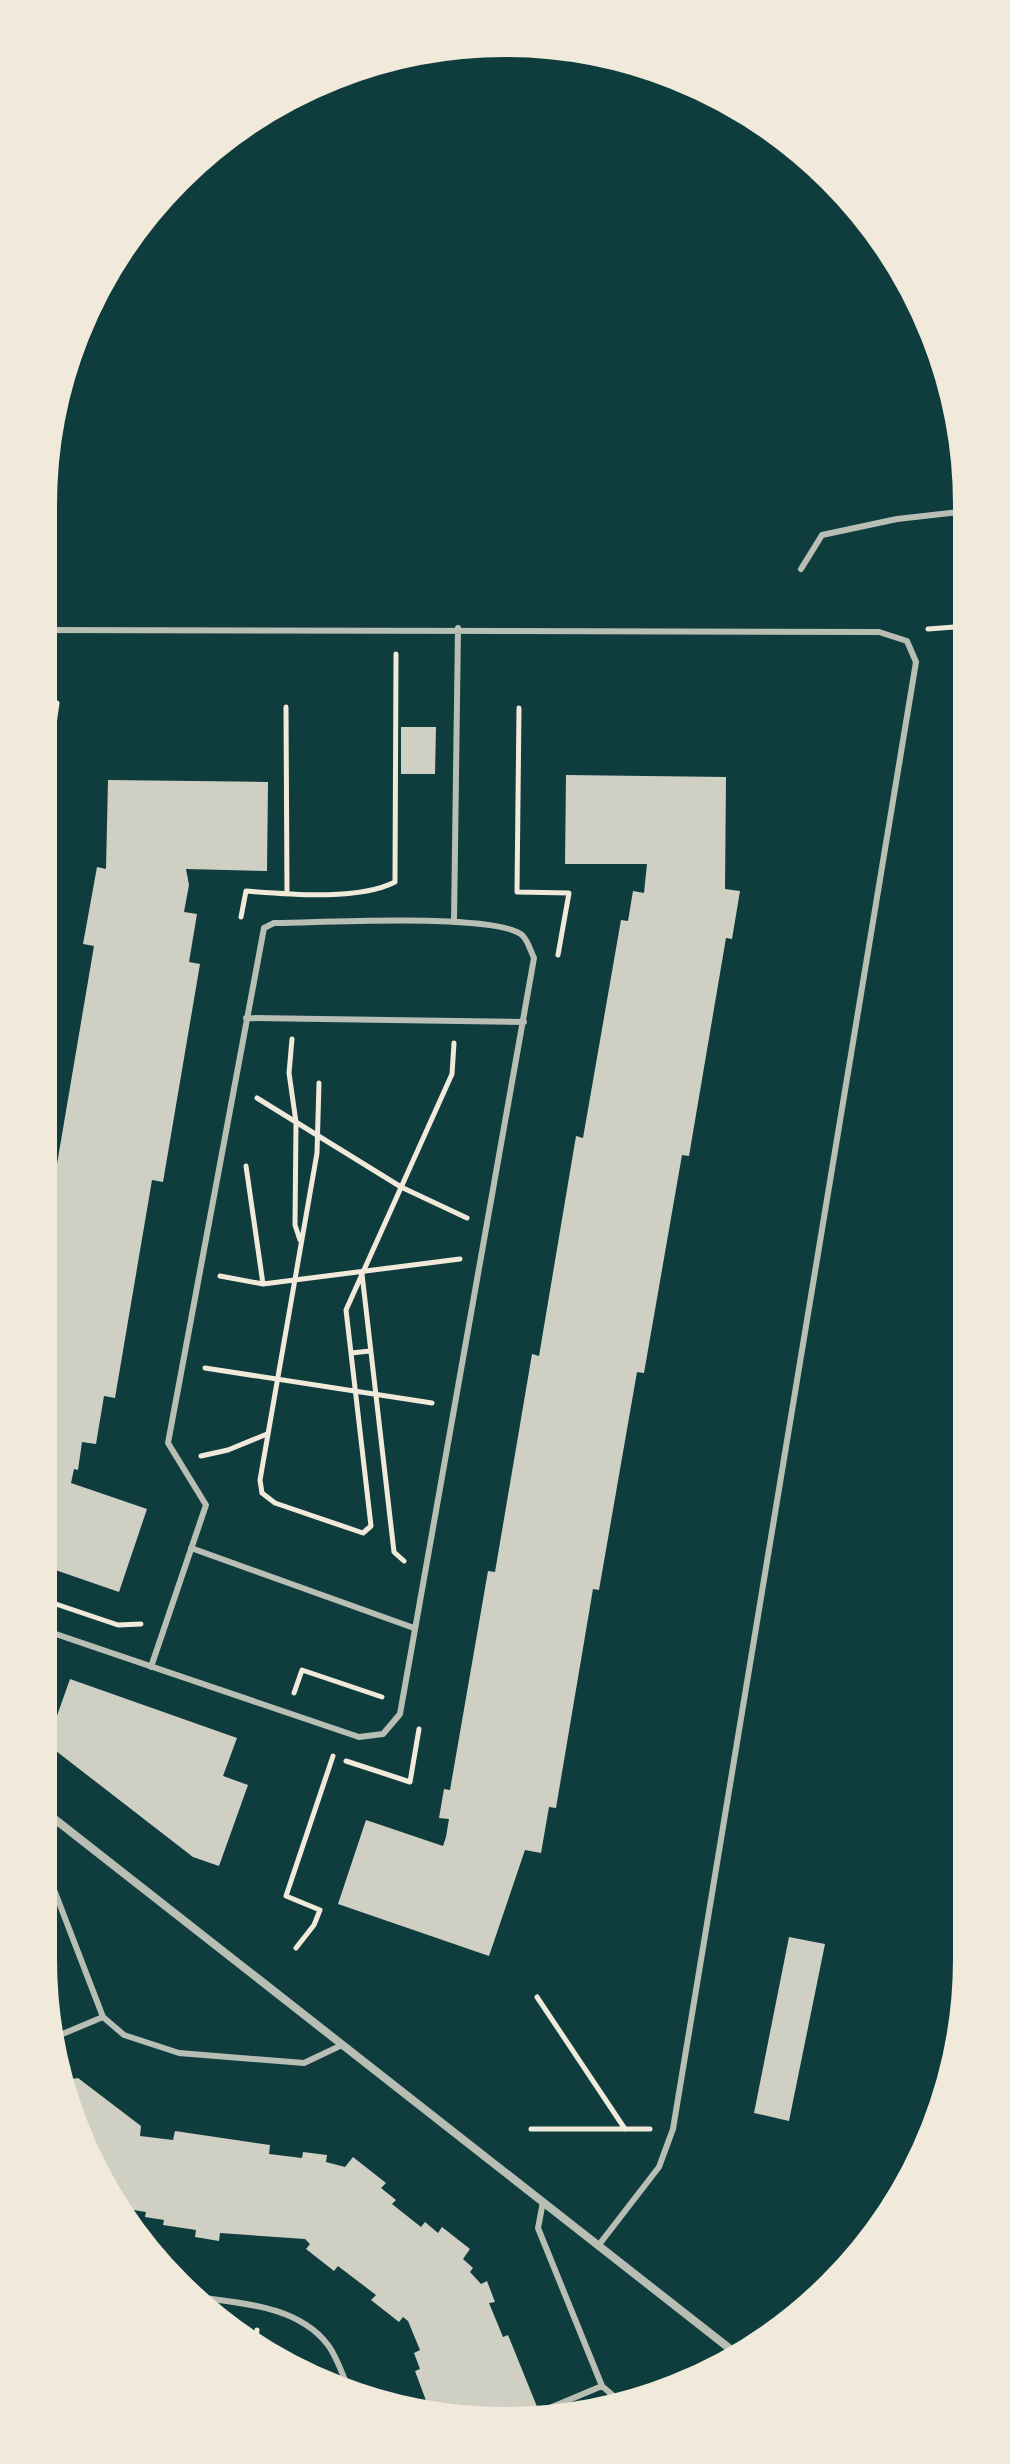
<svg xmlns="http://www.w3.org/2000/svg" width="1010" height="2464" font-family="Raleway,sans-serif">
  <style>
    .building { fill: #cfcfc3 }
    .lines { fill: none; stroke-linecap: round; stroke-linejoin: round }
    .path { stroke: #f1e9da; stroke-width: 5 }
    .service { stroke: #b8beb3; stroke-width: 6 }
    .minor { stroke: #b8beb3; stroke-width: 8 }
    .rim { fill: none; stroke: #f1e9da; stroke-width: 10 }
  </style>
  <rect width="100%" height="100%" fill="#0f3d3e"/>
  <path class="building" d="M401 727H436L435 774H401Z
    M566 775 726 777 725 889 740 891 732 939 726 938 689 1156 682 1155 644 1373 637 1372 599 1590 593 1589 556 1808 549 1807 541 1853 525 1850 489 1956 338 1904 366 1820 443 1846 446 1837 449 1819 439 1818 444 1789 450 1790 488 1571 495 1572 532 1354 539 1356 576 1136 583 1138 621 920 628 921 633 891 644 893 647 864H565Z
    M108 780 268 782 267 871 186 869 189 885 184 912 197 914 189 962 200 964 163 1182 152 1180 115 1398 104 1396 96 1444 82 1442 78 1470 74 1469 71 1483 147 1509 119 1592 38 1564V1212L46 1162 57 1164 94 946 83 944 97 867 106 869Z
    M70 1679 237 1738 223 1776 248 1785 219 1866 193 1857 47 1744Z
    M789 1937 825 1944 789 2121 754 2113Z
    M41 1975 59 2018 54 2020 62 2039 55 2041 71 2079 78 2078 141 2126 140 2136 173 2140 175 2131 270 2145 269 2154 302 2158 303 2152 327 2155 326 2162 345 2167 353 2157 386 2183 381 2188 396 2200 392 2204 421 2227 425 2222 438 2233 442 2227 470 2249 463 2259 473 2268 470 2272 481 2284 487 2281 495 2302 489 2303 503 2337 508 2335 542 2419 444 2422 425 2416 422 2408 428 2406 415 2371 420 2369 414 2353 420 2350 408 2321 403 2317 399 2322 371 2300 376 2295 338 2266 334 2271 306 2249 310 2244 305 2239 220 2233 219 2241 195 2237 196 2230 163 2225 164 2220 145 2217 146 2212 127 2209 126 2218 63 2110Z"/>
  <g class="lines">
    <path class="path" d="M928 629 968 626
      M286 707 287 894
      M519 708 517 892 569 893 558 955
      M38 839 57 703
      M241 917 246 891C287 894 358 901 395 882L396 654
      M292 1039 289 1073 296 1122 295 1225 300 1240
      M319 1083 317 1153 260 1480 262 1493 275 1503 363 1533 371 1526 346 1310 452 1074 454 1043
      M257 1098 401 1187 467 1218
      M246 1166 263 1284
      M362 1274 394 1552 404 1561
      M220 1276 263 1284 460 1259
      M351 1353 370 1351
      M205 1368 432 1403
      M201 1456 228 1450 267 1434
      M38 1598 118 1625 141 1624
      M38 1681 48 1654
      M294 1693 302 1670 382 1697
      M346 1761 410 1782 419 1729
      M296 1948 314 1925 320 1910 286 1896 333 1756
      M537 1997 625 2129
      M531 2129H650
      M247 2344 256 2340 257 2330"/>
    <path class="service" d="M801 569 822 535 897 519 968 511
      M38 630 879 632 907 641 916 662 673 2129 659 2167 598 2246
      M454 922 458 628
      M246 1018 524 1022
      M191 1548 414 1628
      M38 1628 359 1737 383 1734 400 1714 534 958C531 952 528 941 523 936 500 912 315 923 274 923L264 928 168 1443 206 1505 151 1667
      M38 1848 103 2017 124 2035 179 2053 304 2063 342 2045
      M60 2035 103 2017
      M543 2202 538 2228 602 2386 625 2406
      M190 2296C236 2303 297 2304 328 2345 337 2357 343 2376 349 2390
      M540 2412 602 2386"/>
    <path class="minor" d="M38 1806 743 2359"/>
  </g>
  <path d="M0 0H1010V2464H0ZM505 52H505A453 453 0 0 1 958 505V1959A453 453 0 0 1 505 2412H505A453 453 0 0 1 52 1959V505A453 453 0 0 1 505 52Z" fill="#f1e9da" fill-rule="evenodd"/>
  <path class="rim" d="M505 52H505A453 453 0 0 1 958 505V1959A453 453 0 0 1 505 2412H505A453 453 0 0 1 52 1959V505A453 453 0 0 1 505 52Z"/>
</svg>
